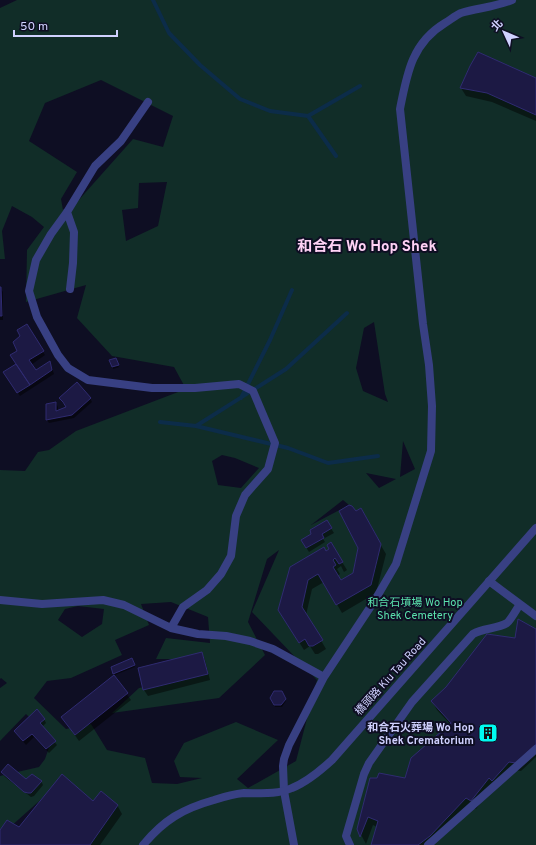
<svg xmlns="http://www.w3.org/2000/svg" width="536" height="845" font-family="Overpass,'Noto Sans TC',sans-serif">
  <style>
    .green { fill: #112d28; fill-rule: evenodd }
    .shadow { fill: #0007 }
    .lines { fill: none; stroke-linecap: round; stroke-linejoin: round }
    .stream { stroke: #0c2c49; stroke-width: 4 }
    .building { fill: #1c1944; stroke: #2f2b71 }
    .lane { stroke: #384083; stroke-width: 8 }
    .street { stroke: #384083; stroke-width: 8 }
    .labels { text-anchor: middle; stroke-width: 4; stroke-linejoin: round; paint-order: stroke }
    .park-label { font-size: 11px; fill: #5ae1ac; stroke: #0e0e23 }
    .street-label { font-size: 11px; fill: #d0d1ff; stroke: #0e0e23 }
    .poi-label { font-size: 11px; font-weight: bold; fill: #d0d1ff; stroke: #0e0e23; text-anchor: end }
    .district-label { font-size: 15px; font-weight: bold; fill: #ffd2f5; stroke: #0e0e23 }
  </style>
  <rect width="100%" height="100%" fill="#0e0e23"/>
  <path class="green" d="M17 0H536V845H74L46 795 0 836V776L39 767 45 759 52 739 26 714 0 741V688L7 683 1 678 0 679V470L25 471 38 452 49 450 76 431 186 389 174 367 112 356 77 318 86 285 26 302 27 250 44 227 32 217 12 206 2 231 5 259H0V8ZM101 80 173 116 163 147 133 139 77 202 63 210 61 199 77 172 29 141 45 103ZM167 182 158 226 126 241 122 210 138 208 139 183ZM374 322 385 394 388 402 363 391 356 368 364 328ZM403 441 415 469 400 477ZM222 455 235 458 259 468 241 488 218 485 212 461ZM366 473 396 479 379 488ZM343 500 349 505 311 525ZM279 550 252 612 317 680 296 761 248 788 237 779 278 740 236 722 184 743 174 761 180 777 202 778 177 784 152 783 145 758 107 750 91 724 66 729 34 698 47 681 71 678 122 655 115 640 149 625 141 604 171 602 208 617 210 643 166 638 156 659H198L186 678 139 688 112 713 219 698 265 655 248 622 267 559ZM78 606 104 609 102 624 82 637 58 620 65 609Z"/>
  <path class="shadow" d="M470 67 536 79V121L492 102 466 96 461 88Z
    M0 288 3 292V320H0Z
    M26 326 45 355 31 365 35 371 50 362 54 374 20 396 7 376 17 364 21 336Z
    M111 361H117L119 367 113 369Z
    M60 398H90L92 402 74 418 49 423 47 420 56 403 58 407V411L67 408Z
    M360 510 386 554 376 593 342 613 324 582 312 589 306 615 326 649 318 654H315L310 646 304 650 279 610 326 552 331 550V544L347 570 344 572 341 566 337 569 340 574 337 576 341 581 354 573 359 548 355 512Z
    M327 522 334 533 323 539 325 542 309 552 302 541 313 534Z
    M536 630V757L521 771 513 770 494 786 476 809 471 806 433 845H372L377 827 373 825 366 844 358 829 371 779H406L451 725 437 710 432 701 515 639Z
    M202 653 205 660 210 680 148 696 144 690Z
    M132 659 135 667 115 675 112 668Z
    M114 677 131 700 79 741 62 717Z
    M281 692 286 701 282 707H275L271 698Z
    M44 719 46 723 42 727 57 745 49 753 34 737 26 745 15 732Z
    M2 773 26 780 41 781 43 785 34 796 31 797 5 777Z
    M93 802 117 805 122 814 100 845H0V832L19 829Z"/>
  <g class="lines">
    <path class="stream" d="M153 0 169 33 200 65 240 99 270 111 308 116 336 156
      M308 116 360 86
      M241 398 270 340 292 290
      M160 422 196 426 288 448 328 463 378 456
      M196 426 286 369 347 313"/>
  </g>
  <path class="building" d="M478 52 536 78V115L487 93 460 88 470 66Z
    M0 287H1L2 316H0Z
    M27 324 44 351 29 360 36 370 50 361 52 370 30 385 10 355 17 351 13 342 20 336 17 330Z
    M116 358 119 365 112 367 109 360Z
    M16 364 30 385 17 393 3 372Z
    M77 382 91 398 72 415 46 420V404L56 402V411L66 407 63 402 59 398Z
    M349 505 352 506 356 511 361 508 381 544 371 585 336 605 318 574 308 580 302 607 323 640 313 646H309L305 639 299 643 278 610 290 567 324 547 326 551 329 549 327 545 331 542 343 562 339 564 335 558 333 560 336 565 333 567 341 580 353 573 358 548 339 511Z
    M327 520 332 528 322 534 324 538 306 548 301 540 311 534 310 530Z
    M518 619 536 629V744L516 763 509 762 492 781 489 778 471 801 466 798 430 836 418 845H371L378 821 368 817 360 837 357 829 370 778H377L379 773 405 778 411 758 451 723 431 701 446 687 487 634 515 638Z
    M202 652 208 674 143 690 138 668Z
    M132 658 135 665 113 674 111 667Z
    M114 675 128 693 75 735 61 717Z
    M274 691H282L286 699 281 705H274L270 698Z
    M37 709 45 719 40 723 56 741 46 749 32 734 23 741 14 731Z
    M8 764 26 779 32 774 42 781 31 793H28L24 792 1 772Z
    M62 774 93 801 101 791 118 805 90 845H0V830L7 820 19 827Z"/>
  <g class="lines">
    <path class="lane" d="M148 102 121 141 95 166 67 212 51 234 36 260 29 291 37 317 58 355 68 368 88 380 152 388H195L239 384 253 391 275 443 268 469 245 495 236 516 231 556 221 574 207 590 183 607 171 628
      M67 212 74 232 73 263 70 289
      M489 581 536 616
      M0 600 42 604 103 600 124 605 171 628 198 634 226 636 250 641 273 649 324 677
      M294 845 284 791 283 766 284 759 289 745 324 677 375 600 396 564 431 451 432 406 429 365 423 324 400 109C407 73 412 43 445 23 450 20 456 15 461 13 478 8 495 7 512 0
      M350 845 346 836 364 774 369 763 412 702 473 634C483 628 497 629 507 623 512 618 516 610 520 604
      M428 845 536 749"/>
    <path class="street" d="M143 845C164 820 182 809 214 800 223 797 233 794 244 793 260 793 277 795 292 788 307 782 320 771 332 760L536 528"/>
  </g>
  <defs>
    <symbol id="building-square" viewBox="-11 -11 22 22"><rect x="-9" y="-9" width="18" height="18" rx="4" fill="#00fbf1" stroke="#0e0e23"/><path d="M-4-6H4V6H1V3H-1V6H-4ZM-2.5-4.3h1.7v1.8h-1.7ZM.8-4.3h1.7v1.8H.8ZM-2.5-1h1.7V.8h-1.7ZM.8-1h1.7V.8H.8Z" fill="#111"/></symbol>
  </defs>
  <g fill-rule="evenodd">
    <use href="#building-square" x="477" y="722" width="22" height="22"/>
  </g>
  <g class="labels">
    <g class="park-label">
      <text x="415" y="606">和合石墳場 Wo Hop<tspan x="415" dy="13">Shek Cemetery</tspan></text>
    </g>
    <g class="street-label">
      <text transform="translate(390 676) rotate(-48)" y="4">橋頭路 Kiu Tau Road</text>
    </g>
    <g class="poi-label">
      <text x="474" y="731">和合石火葬場 Wo Hop<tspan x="474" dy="13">Shek Crematorium</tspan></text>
    </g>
    <g class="district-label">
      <text x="367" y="251">和合石 Wo Hop Shek</text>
    </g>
  </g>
  <g transform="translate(504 32) rotate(314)" stroke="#0e0e23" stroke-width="3" paint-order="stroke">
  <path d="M0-3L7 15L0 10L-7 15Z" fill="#d0d1ff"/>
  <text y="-6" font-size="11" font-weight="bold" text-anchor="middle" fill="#d0d1ff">北</text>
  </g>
  <path d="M14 30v6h103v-6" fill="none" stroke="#d0d1ff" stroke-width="2"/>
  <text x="20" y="30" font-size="12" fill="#d0d1ff" stroke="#0e0e23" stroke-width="3" paint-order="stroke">50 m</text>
</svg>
